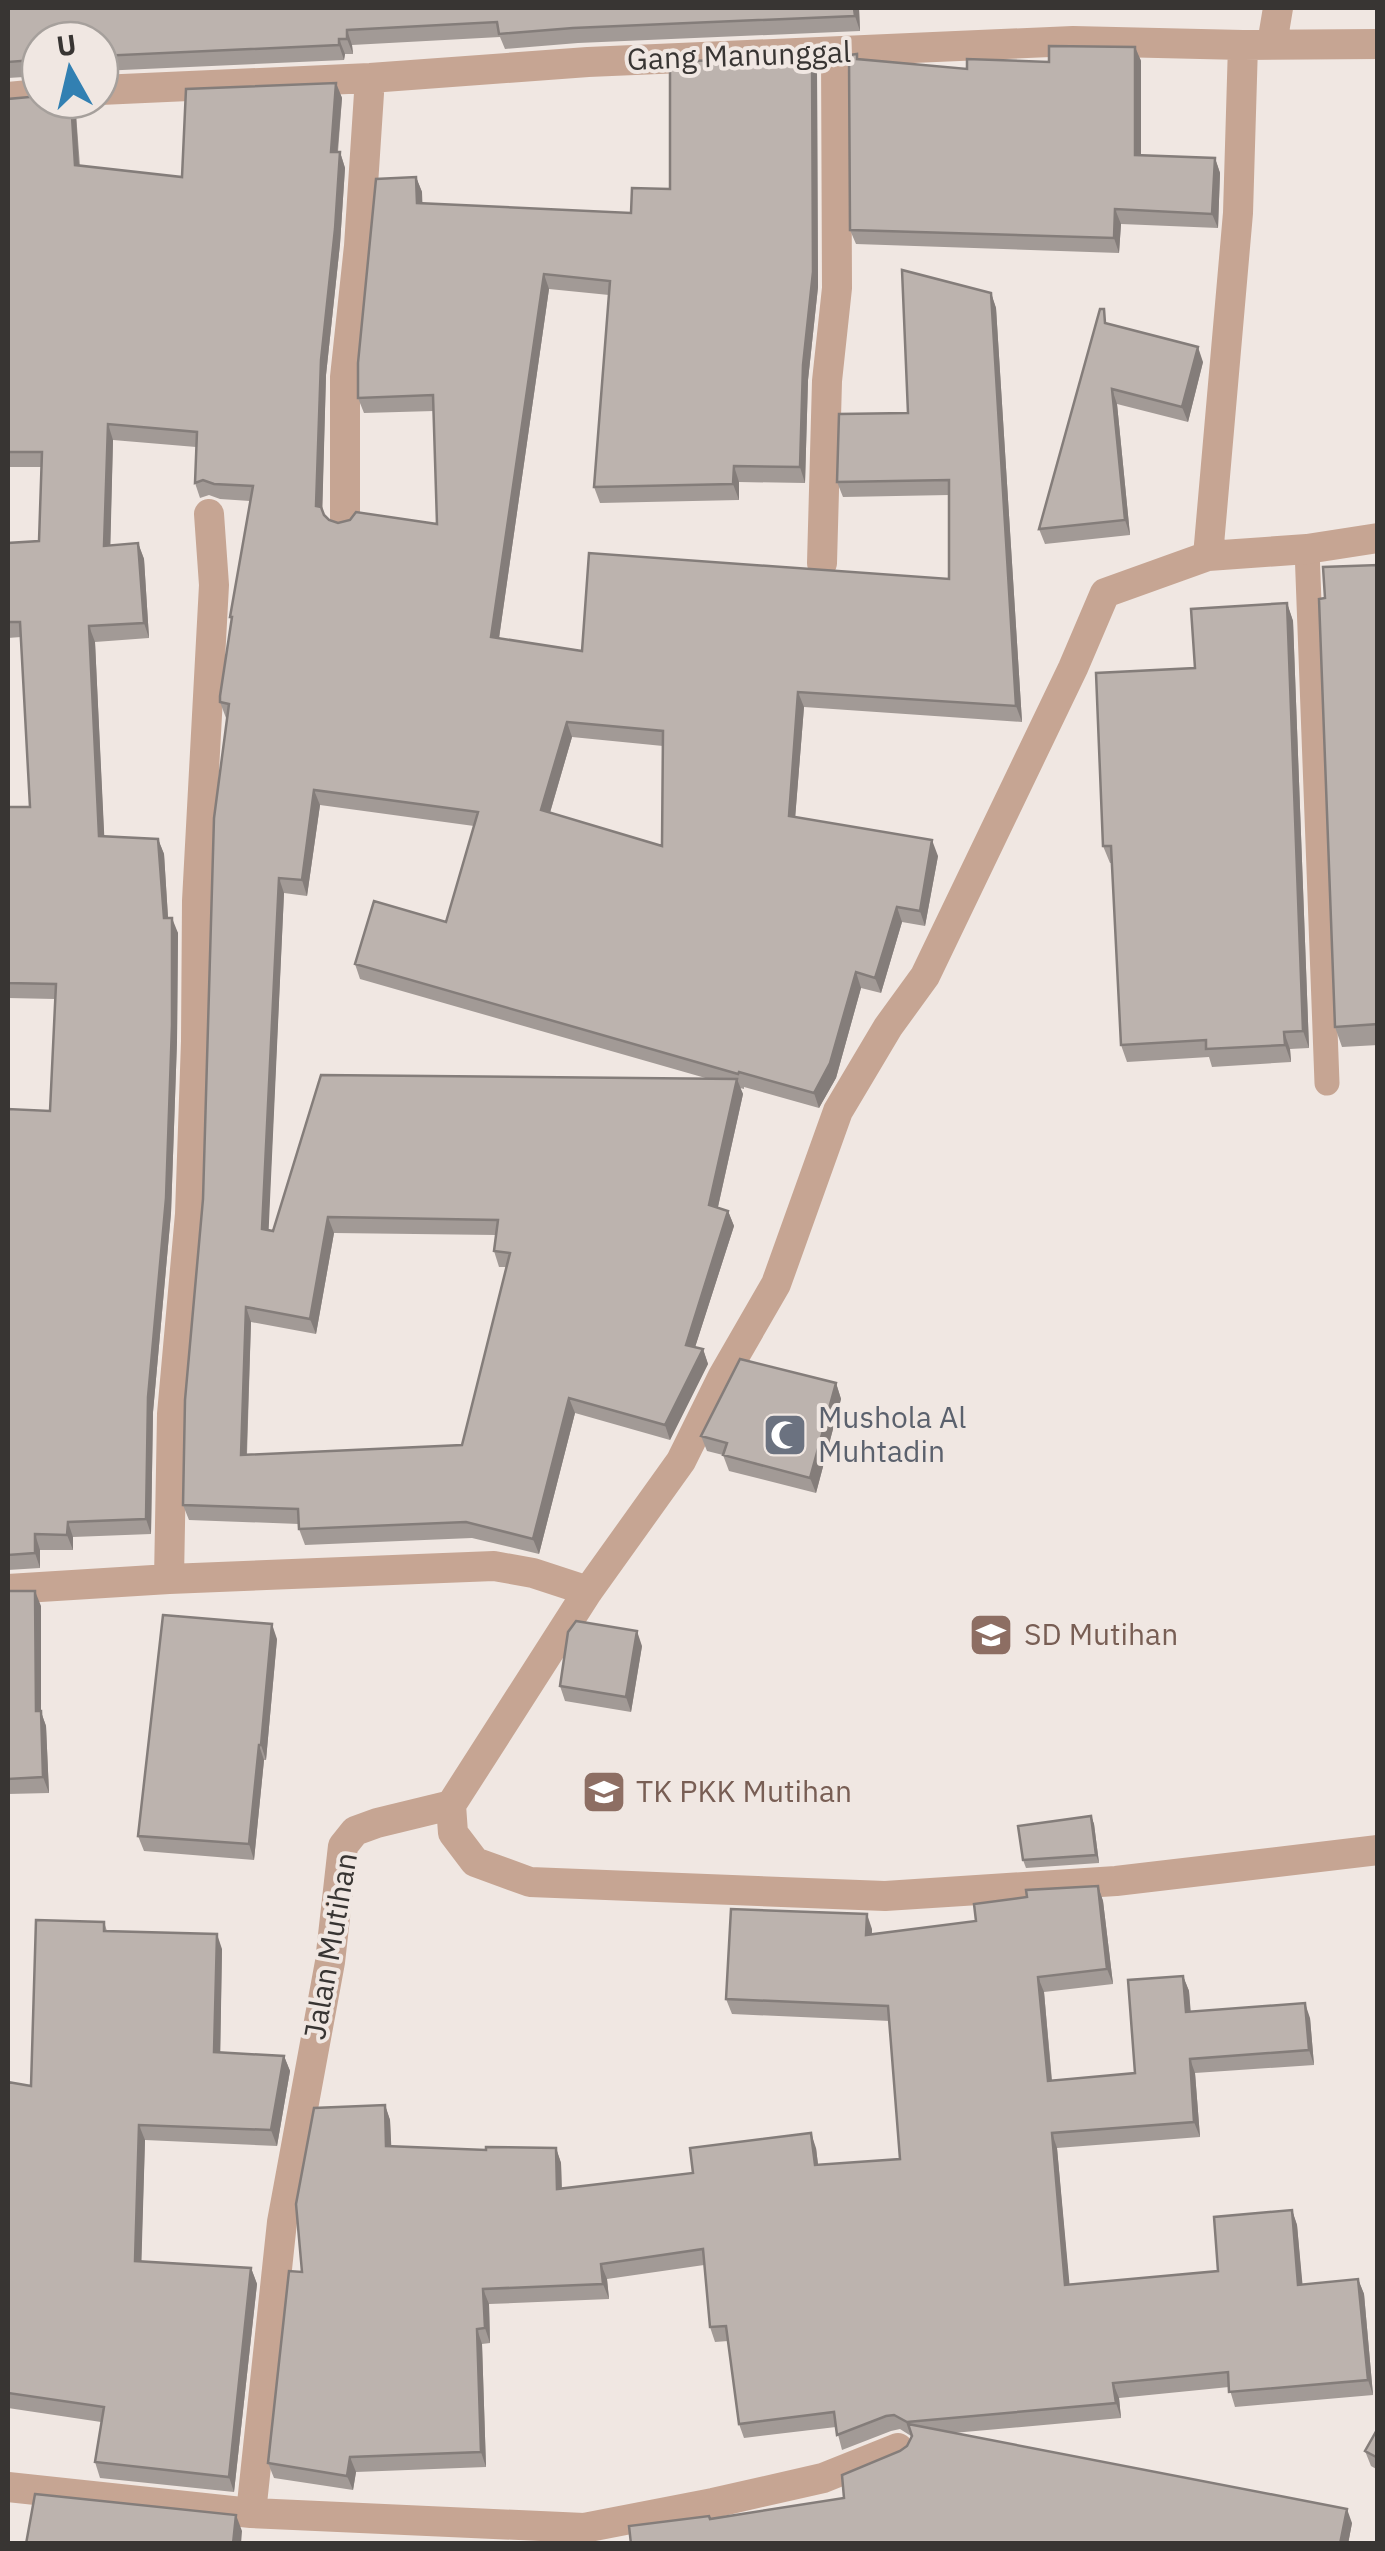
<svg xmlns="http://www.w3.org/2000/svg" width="1385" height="2551" font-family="'IBM Plex Sans',sans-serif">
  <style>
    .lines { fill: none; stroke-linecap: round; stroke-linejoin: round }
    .lane { stroke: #c6a593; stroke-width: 25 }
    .street { stroke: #c6a593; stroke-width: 30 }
    .wall { fill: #a29a96; fill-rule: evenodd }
    .shaded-wall { fill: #847d7a }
    .building { fill: #bcb3ae; stroke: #847d7a; stroke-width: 2.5; fill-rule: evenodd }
    .labels { text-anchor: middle; stroke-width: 8; stroke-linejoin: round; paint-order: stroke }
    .street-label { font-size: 30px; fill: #383533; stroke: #f0e7e2 }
    .worship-label { font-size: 30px; fill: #5b616d; stroke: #f0e7e2; text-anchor: start }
    .education-label { font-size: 30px; fill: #785e54; stroke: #f0e7e2; text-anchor: start }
  </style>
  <rect width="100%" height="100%" fill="#f0e7e2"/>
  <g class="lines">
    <path class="lane" d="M1307 549 1327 1083"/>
    <path class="street" d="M1272 44 1278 8
      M100 90 370 78 588 62 1073 41 1243 45 1378 44
      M8 97 40 94
      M345 520V377L359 246 370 78
      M1208 556 1238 213 1243 45
      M822 563 827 381 837 288 836 53
      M169 1579 172 1414 190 1214 196 1041 197 901 214 585 209 514
      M8 1589 169 1579 494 1566 533 1573 588 1591
      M451 1805 453 1833 475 1862 530 1882 885 1896 1116 1881 1378 1850
      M8 2487 251 2513 584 2528 713 2503 823 2478 898 2448
      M251 2513 282 2222 330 1962 343 1846 355 1831 377 1823 451 1805 588 1591 681 1461 723 1376 776 1284 838 1111 888 1027 925 976 1073 668 1105 593 1208 556 1307 549 1378 538"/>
  </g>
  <path class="wall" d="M8 8H859L860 31 578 43 505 49 500 37 352 45 353 54H345L344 60 100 71V40H40V76L8 78Z
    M1135 47 1141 61V155L1215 158 1220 173 1218 228 1121 224 1119 253 856 244 850 230 859 59 967 69 1049 62Z
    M817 71 818 287 808 380 805 483 739 482V500L600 503 594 487 609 295 549 289 499 638 582 651 949 579V495L843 497 837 482 908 413 991 293 996 308 1022 722 804 707 795 818 938 856 925 926 902 922 881 993 861 988 836 1078 819 1108 744 1087V1089L740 1088 743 1094 718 1207 728 1211 734 1226 695 1347 703 1349 708 1364 670 1440 575 1413 539 1554 472 1538 305 1545 299 1529V1524L189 1520 183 1505 203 1199 227 718H226L220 702 232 621 230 617 250 501 220 499 209 495 200 498 195 483 196 447 113 440 110 545 138 543 144 559 149 638 95 642 104 836 158 839 164 854 168 918 178 933 177 1041 171 1213 153 1412 151 1534 73 1537V1550H40V1568L8 1570V1109L50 1111 55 999 8 998V807H30L21 637 8 638V543L39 541 41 467H8V99L75 100 80 166 182 177 336 83 342 98 338 152H340L345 168 340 244 326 375 322 510 324 515 329 520 338 523 437 524 434 411 364 413 358 398 416 177 422 192V203L631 213 670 189ZM572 737 663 746 662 846 550 813ZM320 805 474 826 446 922 355 964 360 979 709 1079 273 1231 268 1230 284 893 307 896ZM334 1233 496 1235 494 1251 499 1267H506L462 1445 247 1455 251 1322 316 1334Z
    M1109 324 1203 362 1188 422 1117 404 1130 535 1045 544 1039 529Z
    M1378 565V1045L1342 1047 1335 1027 1325 598Z
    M1287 603 1293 621 1309 1048 1290 1049 1291 1062 1212 1067 1209 1057 1127 1062 1121 1045 1112 863H1110L1103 846 1195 668Z
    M836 1383 841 1399 816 1493 729 1471 723 1455 707 1451 701 1436Z
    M8 1591 41 1606V1712L46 1726 49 1793 8 1794Z
    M277 1639 266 1760H264L254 1860 144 1851 138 1836Z
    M642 1646 631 1712 565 1701 560 1686Z
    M1091 1816 1094 1824 1099 1863 1026 1868 1023 1860Z
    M1098 1886 1103 1901 1113 1984 1044 1992 1052 2080 1135 2073 1183 1976 1189 1991 1190 2011 1310 2018 1314 2065 1195 2073 1200 2137 1057 2148 1069 2285 1218 2271 1292 2210 1297 2225 1302 2284 1358 2279 1364 2294 1373 2395 1235 2407 1229 2387 1119 2398 1121 2418 953 2433 1352 2523 1348 2544H631L710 2519 844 2498 907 2446 911 2436 900 2429 891 2431 842 2450 836 2427 744 2438 739 2424 728 2341 715 2342 710 2327 704 2265 607 2279 609 2299 489 2304 490 2343 482 2344 486 2467 356 2472 353 2490 274 2478 268 2463 302 2272 385 2105 390 2120 391 2146 486 2150 556 2148 561 2163 562 2189 693 2173 816 2148 818 2165 900 2159 890 2021 732 2014 726 1999 872 1929V1934L976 1921Z
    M104 1922 107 1931 222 1949 220 2053 284 2056 290 2071 277 2146 145 2140 141 2261 251 2268 257 2284 234 2492 100 2478 95 2462 101 2422 8 2408V2082L31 2086Z
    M1378 2428V2470L1371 2466 1365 2451Z"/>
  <path class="shaded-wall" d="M854 8H859L860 31 855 16Z
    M347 30 352 45 353 54 347 39Z
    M339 39 345 54 344 60 339 45Z
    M1135 47 1141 61V169L1135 155Z
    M812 56 817 71 818 287 808 380 805 483 800 467Z
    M336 83 342 98 336 167 331 152Z
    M71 100H75L80 181 75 165Z
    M340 152 345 168 340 244 326 375 322 522 316 506 321 360Z
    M1215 158 1220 173 1218 228 1212 214Z
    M416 177 422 192 423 218 417 203Z
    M1115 209 1121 224 1119 253 1114 238Z
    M544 274 549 289 497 652 491 637Z
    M991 293 996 308 1022 722 1016 706Z
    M1198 347 1203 362 1188 422 1182 407Z
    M1112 389 1117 404 1130 535 1125 520Z
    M108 424 113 440 110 561 104 546Z
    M734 466 739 482V500L733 484Z
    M138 543 144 559 149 638 144 623Z
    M1287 603 1293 621 1309 1048 1303 1031Z
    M89 626 95 642 105 851 99 836Z
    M798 692 804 707 794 832 789 816Z
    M567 722 572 737 546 826 541 810Z
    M314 790 320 805 307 896 302 880Z
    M158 839 164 854 169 933 164 918Z
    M932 840 938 856 925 926 920 911Z
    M279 878 284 893 268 1244 262 1229Z
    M897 907 902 922 881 993 875 978Z
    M172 918 178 933 177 1041 171 1213 153 1412 151 1534 146 1519 148 1397Z
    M856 972 861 988 836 1078 819 1108 814 1093Z
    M1284 1032 1290 1049 1291 1062 1285 1045Z
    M737 1079 743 1094 715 1220 709 1205Z
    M728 1211 734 1226 691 1360 686 1345Z
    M328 1217 334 1233 316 1334 310 1319Z
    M246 1307 251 1322 246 1470 241 1455Z
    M703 1349 708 1364 670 1440 665 1425Z
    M836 1383 841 1399 816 1493 810 1478Z
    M569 1398 575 1413 539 1554 533 1539Z
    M68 1522 73 1537V1550L67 1535Z
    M35 1534 40 1550V1568L35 1553Z
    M35 1591 41 1606V1712L46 1726 49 1793 43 1777 36 1711Z
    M272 1624 277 1639 266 1760 261 1745Z
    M637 1631 642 1646 631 1712 626 1697Z
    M259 1745 264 1760 254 1860 249 1844Z
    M1091 1816 1094 1824 1099 1863 1096 1855Z
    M1098 1886 1103 1901 1113 1984 1107 1969Z
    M867 1914 872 1929 871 1950 866 1935Z
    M217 1934 222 1949 220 2068 214 2052Z
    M1183 1976 1189 1991 1192 2026 1186 2012Z
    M1038 1977 1044 1992 1053 2096 1048 2081Z
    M1305 2003 1310 2018 1314 2065 1309 2050Z
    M284 2056 290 2071 277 2146 271 2130Z
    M1190 2059 1195 2073 1200 2137 1194 2122Z
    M385 2105 390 2120 392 2160 386 2146Z
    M139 2125 145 2140 141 2277 135 2261Z
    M811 2133 816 2148 820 2180 815 2165Z
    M1052 2133 1057 2148 1071 2300 1065 2285Z
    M556 2148 561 2163 562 2204 557 2189Z
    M1292 2210 1297 2225 1304 2300 1298 2285Z
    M601 2264 607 2279 609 2299 603 2284Z
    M251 2268 257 2284 234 2492 229 2477Z
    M1358 2279 1364 2294 1373 2395 1368 2380Z
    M483 2289 489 2304 490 2343 485 2328Z
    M477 2329 482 2344 486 2467 481 2452Z
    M1113 2383 1119 2398 1121 2418 1116 2403Z
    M350 2457 356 2472 353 2490 347 2476Z
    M1347 2509 1352 2523 1348 2544H1340Z
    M236 2515 242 2531 241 2544H233Z"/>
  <path class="building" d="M8 8H854L855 16 573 28 499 34 497 22 347 30V39H339V45L100 56V40H40V62L34 60 8 62Z
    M1049 46 1135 47V155L1215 158 1212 214 1115 209 1114 238 850 230 849 55 857 54V59L967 69V59L1049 62Z
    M812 56 813 272 803 365 800 467 734 466 733 484 594 487 610 281 544 274 491 637 582 651 589 553 949 579V480L837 482 839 414 908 413 902 270 991 293 1016 706 798 692 789 816 932 840 920 911 897 907 875 978 856 972 830 1063 814 1093 739 1072 738 1074 355 964 374 901 446 922 478 812 314 790 302 880 279 878 262 1229 273 1231 321 1075 737 1079 709 1205 728 1211 686 1345 703 1349 665 1425 569 1398 533 1539 466 1522 299 1529 298 1509 183 1505 185 1400 203 1199 214 818 229 704 220 702V696L232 617H230L253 486 214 484 203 480 195 483 197 432 108 424 104 546 138 543 144 623 89 626 99 836 158 839 164 918H172V1025L166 1198 148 1397 146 1519 68 1522 67 1535 35 1534V1553L8 1555V1109L50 1111 56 984 8 983V807H30L20 622H8V543L39 541 42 452H8V99L40 96V100H71L75 165 182 177 186 89 336 83 331 152H340L335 229 321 360 316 506 321 507 324 515 329 520 338 523 350 520 356 512 437 524 433 395 358 398V363L376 179 416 177 417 203 631 213 632 188 670 189V62ZM567 722 663 731 662 846 541 810ZM328 1217 498 1220 494 1251 510 1253 462 1445 241 1455 246 1307 310 1319Z
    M1100 309H1104L1105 323 1198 347 1182 407 1112 389 1125 520 1039 529Z
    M1378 565V1024L1335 1027 1319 599 1325 598 1323 567Z
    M1287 603 1303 1031 1284 1032 1285 1045 1206 1049V1040L1121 1045 1111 846H1103L1096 673 1195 668 1191 609Z
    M740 1359 836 1383 810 1478 723 1455 727 1443 701 1436Z
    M8 1591H35L36 1711H41L43 1777 8 1779Z
    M163 1615 272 1624 261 1745H259L249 1844 138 1836Z
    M576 1621 637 1631 626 1697 560 1686 568 1632Z
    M1091 1816 1096 1855 1023 1860 1018 1826Z
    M1098 1886 1107 1969 1038 1977 1048 2081 1135 2073 1128 1980 1183 1976 1186 2012 1305 2003 1309 2050 1190 2059 1194 2122 1052 2133 1065 2285 1218 2271 1214 2217 1292 2210 1298 2285 1358 2279 1368 2380 1229 2392 1228 2372 1113 2383 1116 2403 907 2422 894 2415 886 2416 837 2435 834 2412 739 2424 726 2326 710 2327 703 2249 601 2264 603 2284 483 2289 485 2328 477 2329 481 2452 350 2457 347 2476 268 2463 289 2271 302 2272 296 2204 314 2108 385 2105 386 2146 486 2150V2147L556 2148 557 2189 693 2173 690 2148 811 2133 815 2165 900 2159 888 2006 726 1999 731 1909 867 1914 866 1935 976 1921 974 1904 1027 1897 1026 1890Z
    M36 1920 104 1922V1931L217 1934 214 2052 284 2056 271 2130 139 2125 135 2261 251 2268 229 2477 95 2462 104 2407 8 2393V2082L31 2086Z
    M908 2424 1347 2509 1340 2544H631L629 2526 709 2516 710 2519 844 2498 842 2475 900 2451 907 2446 912 2436Z
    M1378 2428V2458L1365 2451Z
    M35 2494 236 2515 233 2544H26Z"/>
  <defs>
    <symbol id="mosque-square" viewBox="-11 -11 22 22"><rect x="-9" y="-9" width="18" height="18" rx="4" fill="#6b7280" stroke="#f0e7e2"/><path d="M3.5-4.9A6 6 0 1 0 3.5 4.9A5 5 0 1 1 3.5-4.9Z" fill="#fff"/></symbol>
    <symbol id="school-square" viewBox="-11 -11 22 22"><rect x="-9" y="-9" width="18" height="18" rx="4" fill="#8d6e63" stroke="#f0e7e2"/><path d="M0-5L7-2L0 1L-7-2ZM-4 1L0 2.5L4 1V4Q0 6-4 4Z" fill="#fff"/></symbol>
  </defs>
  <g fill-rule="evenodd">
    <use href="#mosque-square" x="760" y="1410" width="50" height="50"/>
    <use href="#school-square" x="966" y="1610" width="50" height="50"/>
    <use href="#school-square" x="579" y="1767" width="50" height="50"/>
  </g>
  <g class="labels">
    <g class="street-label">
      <text transform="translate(739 56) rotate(-2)" y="10">Gang Manunggal</text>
      <text transform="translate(331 1946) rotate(-80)" y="10">Jalan Mutihan</text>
    </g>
    <g class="worship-label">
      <text x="818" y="1428">Mushola Al<tspan x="818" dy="34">Muhtadin</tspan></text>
    </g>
    <g class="education-label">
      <text x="1024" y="1645">SD Mutihan</text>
      <text x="636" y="1802">TK PKK Mutihan</text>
    </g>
  </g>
  <rect width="1385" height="2551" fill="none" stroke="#383533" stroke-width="20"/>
  <g transform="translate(70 70) rotate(352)"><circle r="48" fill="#f0e7e2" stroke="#a6a09c" stroke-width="2.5"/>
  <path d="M0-8L18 38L0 25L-18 38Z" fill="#3280b2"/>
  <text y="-15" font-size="28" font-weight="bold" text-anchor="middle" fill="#383533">U</text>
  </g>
</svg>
